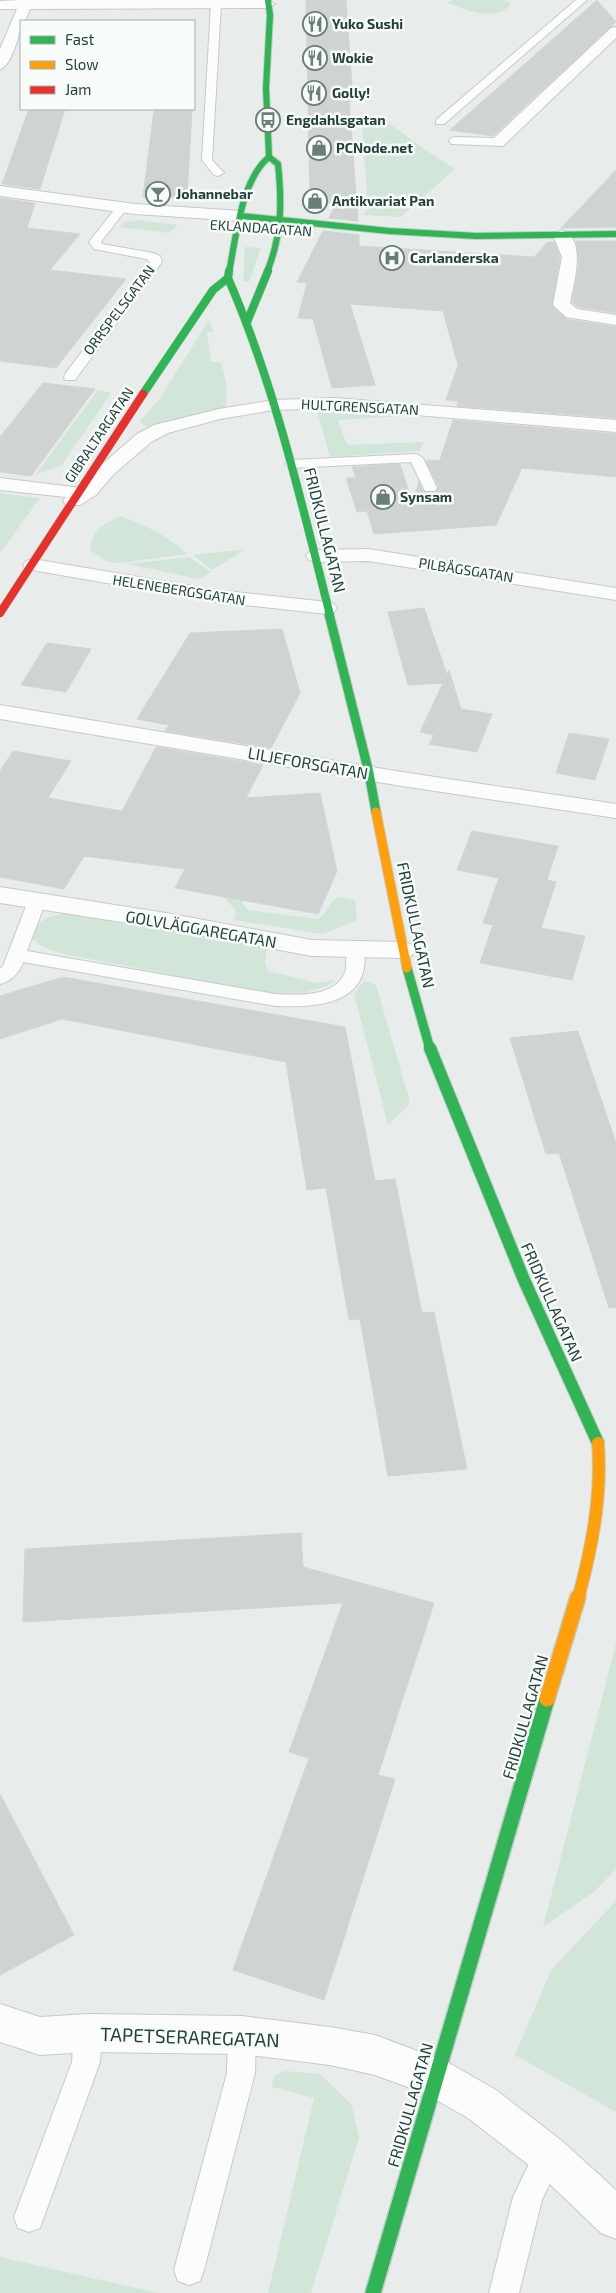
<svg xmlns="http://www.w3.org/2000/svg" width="616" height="2293" font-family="'Exo 2',sans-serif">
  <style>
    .green { fill: #d1e6d8 }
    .building { fill: #cfd4d2; stroke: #d1d6d4 }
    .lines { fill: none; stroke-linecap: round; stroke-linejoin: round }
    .lane-casing { stroke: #c5cac8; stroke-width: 2 }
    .street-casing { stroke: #c5cac8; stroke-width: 2 }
    .fast-far4-casing { stroke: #c3cbc8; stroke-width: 8 }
    .fast-far3-casing { stroke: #c3cbc8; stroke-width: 9 }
    .fast-far2-casing { stroke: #c3cbc8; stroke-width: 11 }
    .fast-far1-casing { stroke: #c3cbc8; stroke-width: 14 }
    .fast-casing { stroke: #c3cbc8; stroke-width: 18 }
    .slow-far2-casing { stroke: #c3cbc8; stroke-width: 11 }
    .slow-far1-casing { stroke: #c3cbc8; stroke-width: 14 }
    .slow-casing { stroke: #c3cbc8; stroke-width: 18 }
    .jam-casing { stroke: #c3cbc8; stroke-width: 9 }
    .lane { fill: #fcfcfc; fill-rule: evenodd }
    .street { fill: #fcfcfc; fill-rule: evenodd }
    .fast-far4 { stroke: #30b455; stroke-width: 6 }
    .fast-far3 { stroke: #30b455; stroke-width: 8 }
    .fast-far2 { stroke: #30b455; stroke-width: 9 }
    .fast-far1 { stroke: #30b455; stroke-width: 12 }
    .fast { stroke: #30b455; stroke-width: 15 }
    .slow-far2 { stroke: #ff9f0a; stroke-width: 9 }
    .slow-far1 { stroke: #ff9f0a; stroke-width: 12 }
    .slow { stroke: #ff9f0a; stroke-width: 15 }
    .jam { stroke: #e5322d; stroke-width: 8 }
    .labels { text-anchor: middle; stroke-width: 5; stroke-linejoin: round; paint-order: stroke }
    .far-poi-label { font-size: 14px; font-weight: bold; fill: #24423a; stroke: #f7fbf9; text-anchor: start }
    .far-street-label { font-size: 14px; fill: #24423a; stroke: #f7fbf9 }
    .street-label { font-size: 16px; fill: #24423a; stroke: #f7fbf9 }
    .near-street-label { font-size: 19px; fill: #24423a; stroke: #f7fbf9 }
  </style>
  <rect width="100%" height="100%" fill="#e8edeb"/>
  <path class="green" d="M454 0H503L511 3C499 24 463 10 447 2Z
    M383 119 427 151 455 169 401 217 363 215 368 208 362 127Z
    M138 220 178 225 169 233 119 227 125 222Z
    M245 247 261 248 249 282 243 281Z
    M209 320 214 331 207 332 211 362H221L227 386 226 409 171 421 149 428 139 422 160 398Z
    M98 390 111 393 62 465 35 475Z
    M330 409 405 414 403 416 338 420 347 445 424 442 419 451 330 457 318 414 319 411Z
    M0 493 40 498 0 553Z
    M121 516C146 526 168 535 187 554L119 563 108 562 90 550C91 530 105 523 121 516Z
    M246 549 212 570 193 555Z
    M189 557 211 572 199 579 127 564Z
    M222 895H243V904L248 910 318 919C329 914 327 900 341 897L355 900 357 920 323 934 234 920 236 911Z
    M70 913 267 949 265 963 268 971 317 983 335 980 327 986 307 992 271 994 68 955C55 951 40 949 32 937 37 917 51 916 70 913Z
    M364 981 376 985 409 1098V1105L388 1125 354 994Z
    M616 1643V1869L595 1891 543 1927Z
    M616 1901V2112L515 2055 551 1970Z
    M285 2071 320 2074 352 2105 359 2138 311 2293H268L314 2098 272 2087 274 2076Z
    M0 2257 158 2293H0Z"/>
  <path class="building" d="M306 0H346L353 100H349L358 221 329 218 336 203H310Z
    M597 0 616 22 493 136 450 130Z
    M29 109H65L40 189 2 184Z
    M154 110H192L187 197H143Z
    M616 170V227L561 228Z
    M0 198 35 203 27 228 80 234 50 270 126 279 56 368 0 361Z
    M323 231 359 235V246L534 257 548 242H554L560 257 552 306 566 319 616 327V418L457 406 458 401 446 400 458 365 443 311 350 304 375 385 332 388 313 319 298 318 307 283 297 282Z
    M576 241H616V313L578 307 572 302 579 263Z
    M43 383 95 389 31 476 0 472V437Z
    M453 420 616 434V477L522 468 496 525 374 534 367 511 357 512 346 478H356L352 467 400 464 412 502 419 482 423 492 435 493 439 487 426 461 440 460Z
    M424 608 447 675 449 670 461 709 492 714 477 752 429 744 434 735 420 732 443 683 408 685 388 612Z
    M282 629 300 693 271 748 165 731 169 725 137 719 190 633Z
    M47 643 91 649 66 692 21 685Z
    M569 733 609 739 595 780 556 773Z
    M156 747 263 765 246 798 320 793 337 871 318 914 175 888 185 869 84 856 64 889 0 877V771L13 751 71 761 48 798 122 811Z
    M472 831 558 846 547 880 556 882 541 928 585 936 572 980 480 963 493 925 483 923 499 878 457 870Z
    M63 977 345 1027 375 1181 395 1179 422 1313 434 1312 467 1469 388 1476 360 1319 349 1320 326 1188 307 1190 286 1062 62 1019 0 1039V996Z
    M578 1031 616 1143V1307L609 1308 559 1153 546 1154 510 1038Z
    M301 1533 303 1567 434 1603 378 1775 395 1779 324 2000 233 1970 309 1758 289 1752 343 1603 23 1622 25 1549Z
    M0 1794 74 1935 0 1975Z"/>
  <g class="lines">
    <defs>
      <path id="lane" d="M576 0H587L444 124H436V120Z
        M216 2 221 5 212 160 224 173 218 176 214 175 202 160 211 5Z
        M122 204 128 207 101 242 102 244 153 253 160 256 162 262 75 380H65L64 377 65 374 150 262 146 259 94 249 89 242 118 205Z
        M416 454 423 458 437 488 435 491H425L411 462 292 468 285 464 292 460Z
        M37 895 43 897 46 901 27 951 275 994C297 995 335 998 345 972 348 963 344 954 349 946H361C365 952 365 961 364 968 357 1008 305 1007 275 1006L23 962C19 973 12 981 0 984V968L3 966 28 901 31 897Z
        M88 2019 98 2023 102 2033 100 2062 40 2228 29 2232 18 2228 14 2217 72 2062 74 2033 78 2023Z
        M242 2021 252 2025 256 2035 255 2073 204 2270 200 2281 189 2285 178 2281 174 2270 227 2073 228 2035 232 2025Z
        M548 2140 558 2145 563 2155 542 2200 519 2293H489L513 2197 538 2145Z"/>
      <path id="street" d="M21 0H268L275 4 268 8 30 9 25 21H21C21 32 11 67 0 69V49L17 9H0V1Z
        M616 27V38L503 146 451 144 449 141 451 138 456 137 494 138 611 28Z
        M0 186 135 204 242 211 250 216 242 221 135 214 0 196Z
        M561 230C588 237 573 285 570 303L577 309 616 315V325L566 317 553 305 562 257 553 235Z
        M334 398 616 420V432L334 408 274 410 220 419 168 433 151 442 113 475 96 495 80 505H66L63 501 66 497 0 490V478L80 488 99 467 137 434 154 425 219 409 274 400Z
        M368 549 616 588V600L368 561 316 562 309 560 306 556 309 552 316 550Z
        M33 559 216 590 327 602 334 604 337 608 334 612 327 614 216 602 26 569 23 565 26 561Z
        M0 705 402 772 616 804V818L402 786 0 719Z
        M0 887 166 913 312 940 402 942 411 944 415 950 411 956 402 958 312 956 166 929 0 903Z
        M0 2004 40 2017 88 2014 242 2016 330 2027 375 2035 449 2063 496 2090 562 2141 616 2190V2239L601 2233 534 2169 468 2118 424 2093 375 2075 330 2065 242 2054 88 2052 40 2055 0 2042Z"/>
      <path id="fast-far4" d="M242 216 389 231 476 236 616 234
        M229 272C236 238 241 180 269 157
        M267 272C282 235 282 202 278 164L269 157 266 88 270 15 268 0"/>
      <path id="fast-far3" d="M229 271 228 278C275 386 301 501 330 615
        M247 322 268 271
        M143 394 213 290 228 278"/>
      <path id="fast-far2" d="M329 614 369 773 376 812
        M407 968 430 1049"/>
      <path id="fast-far1" d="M430 1048 524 1280 598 1443"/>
      <path id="fast" d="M373 2293 547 1699"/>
      <path id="slow-far2" d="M376 812 407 968"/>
      <path id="slow-far1" d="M578 1599C592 1547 602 1497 598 1443"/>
      <path id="slow" d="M547 1699 578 1597"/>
      <path id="jam" d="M0 613 143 394"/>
    </defs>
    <use href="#lane" class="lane-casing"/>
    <use href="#street" class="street-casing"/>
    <use href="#fast-far4" class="fast-far4-casing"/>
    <use href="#fast-far3" class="fast-far3-casing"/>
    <use href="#fast-far2" class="fast-far2-casing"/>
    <use href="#fast-far1" class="fast-far1-casing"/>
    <use href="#fast" class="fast-casing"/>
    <use href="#slow-far2" class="slow-far2-casing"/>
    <use href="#slow-far1" class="slow-far1-casing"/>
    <use href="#slow" class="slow-casing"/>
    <use href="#jam" class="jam-casing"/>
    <use href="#lane" class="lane"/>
    <use href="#street" class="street"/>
    <use href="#fast-far4" class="fast-far4"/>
    <use href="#fast-far3" class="fast-far3"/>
    <use href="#fast-far2" class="fast-far2"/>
    <use href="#fast-far1" class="fast-far1"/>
    <use href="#fast" class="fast"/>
    <use href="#slow-far2" class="slow-far2"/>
    <use href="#slow-far1" class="slow-far1"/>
    <use href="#slow" class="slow"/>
    <use href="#jam" class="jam"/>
  </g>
  <defs>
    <symbol id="restaurant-ring" viewBox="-11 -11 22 22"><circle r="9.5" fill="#f7fbf9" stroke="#697e78" stroke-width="1.5"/><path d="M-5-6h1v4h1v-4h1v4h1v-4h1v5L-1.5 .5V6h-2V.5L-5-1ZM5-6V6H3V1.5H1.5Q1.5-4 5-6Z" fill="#697e78"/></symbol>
    <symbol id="bus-ring" viewBox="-11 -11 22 22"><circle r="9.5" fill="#f7fbf9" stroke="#697e78" stroke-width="1.5"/><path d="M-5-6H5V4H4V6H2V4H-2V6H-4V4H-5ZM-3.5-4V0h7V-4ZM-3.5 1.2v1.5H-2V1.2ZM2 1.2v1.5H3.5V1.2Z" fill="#697e78"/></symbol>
    <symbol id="shop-ring" viewBox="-11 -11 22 22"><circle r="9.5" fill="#f7fbf9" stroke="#697e78" stroke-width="1.5"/><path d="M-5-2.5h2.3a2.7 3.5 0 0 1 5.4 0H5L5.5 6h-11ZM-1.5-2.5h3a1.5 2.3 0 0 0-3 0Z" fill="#697e78"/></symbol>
    <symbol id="bar-ring" viewBox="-11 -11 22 22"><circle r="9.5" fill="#f7fbf9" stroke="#697e78" stroke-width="1.5"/><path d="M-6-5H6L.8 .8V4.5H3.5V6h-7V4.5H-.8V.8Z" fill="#697e78"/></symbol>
    <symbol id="hospital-ring" viewBox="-11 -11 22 22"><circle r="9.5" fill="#f7fbf9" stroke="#697e78" stroke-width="1.5"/><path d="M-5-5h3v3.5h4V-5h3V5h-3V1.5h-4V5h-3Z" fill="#697e78"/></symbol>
  </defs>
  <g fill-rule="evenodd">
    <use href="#restaurant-ring" x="301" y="10" width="28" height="28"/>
    <use href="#restaurant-ring" x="301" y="44" width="28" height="28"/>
    <use href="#restaurant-ring" x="300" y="79" width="28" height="28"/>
    <use href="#bus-ring" x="254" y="106" width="28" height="28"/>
    <use href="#shop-ring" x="305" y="134" width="28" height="28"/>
    <use href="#bar-ring" x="144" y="180" width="28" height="28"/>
    <use href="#shop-ring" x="301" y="187" width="28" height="28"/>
    <use href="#hospital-ring" x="378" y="244" width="28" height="28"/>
    <use href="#shop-ring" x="369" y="483" width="28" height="28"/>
  </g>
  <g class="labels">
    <g class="far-poi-label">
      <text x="332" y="29">Yuko Sushi</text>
      <text x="332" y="63">Wokie</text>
      <text x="332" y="98">Golly!</text>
      <text x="286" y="125">Engdahlsgatan</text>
      <text x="336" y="153">PCNode.net</text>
      <text x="176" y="199">Johannebar</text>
      <text x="332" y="206">Antikvariat Pan</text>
      <text x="410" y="263">Carlanderska</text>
      <text x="400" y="502">Synsam</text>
    </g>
    <g class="far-street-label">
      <text transform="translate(261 228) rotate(4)" y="5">EKLANDAGATAN</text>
      <text transform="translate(119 310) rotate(-53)" y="5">ORRSPELSGATAN</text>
      <text transform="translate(360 407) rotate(3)" y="5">HULTGRENSGATAN</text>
      <text transform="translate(99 435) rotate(-56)" y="5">GIBRALTARGATAN</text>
      <text transform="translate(466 570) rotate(9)" y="5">PILBÅGSGATAN</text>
      <text transform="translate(179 590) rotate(9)" y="5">HELENEBERGSGATAN</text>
    </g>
    <g class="street-label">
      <text transform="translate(325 530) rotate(76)" y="6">FRIDKULLAGATAN</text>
      <text transform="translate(308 763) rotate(10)" y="6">LILJEFORSGATAN</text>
      <text transform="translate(416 925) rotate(78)" y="6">FRIDKULLAGATAN</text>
      <text transform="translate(201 929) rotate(10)" y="6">GOLVLÄGGAREGATAN</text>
      <text transform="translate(552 1302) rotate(66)" y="6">FRIDKULLAGATAN</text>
      <text transform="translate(525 1717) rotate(-74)" y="6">FRIDKULLAGATAN</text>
      <text transform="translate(410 2105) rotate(-74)" y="6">FRIDKULLAGATAN</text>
    </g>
    <g class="near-street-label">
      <text transform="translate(190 2037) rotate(2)" y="7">TAPETSERAREGATAN</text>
    </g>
  </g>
  <rect x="20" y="20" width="175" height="90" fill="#f7fbf9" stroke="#a3b1ad"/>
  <rect x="30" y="36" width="25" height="8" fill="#30b455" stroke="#a3b1ad"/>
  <text x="65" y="45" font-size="15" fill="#24423a">Fast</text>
  <rect x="30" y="61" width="25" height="8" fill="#ff9f0a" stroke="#a3b1ad"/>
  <text x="65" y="70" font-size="15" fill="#24423a">Slow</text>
  <rect x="30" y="86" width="25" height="8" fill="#e5322d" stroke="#a3b1ad"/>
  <text x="65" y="95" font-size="15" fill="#24423a">Jam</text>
</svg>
